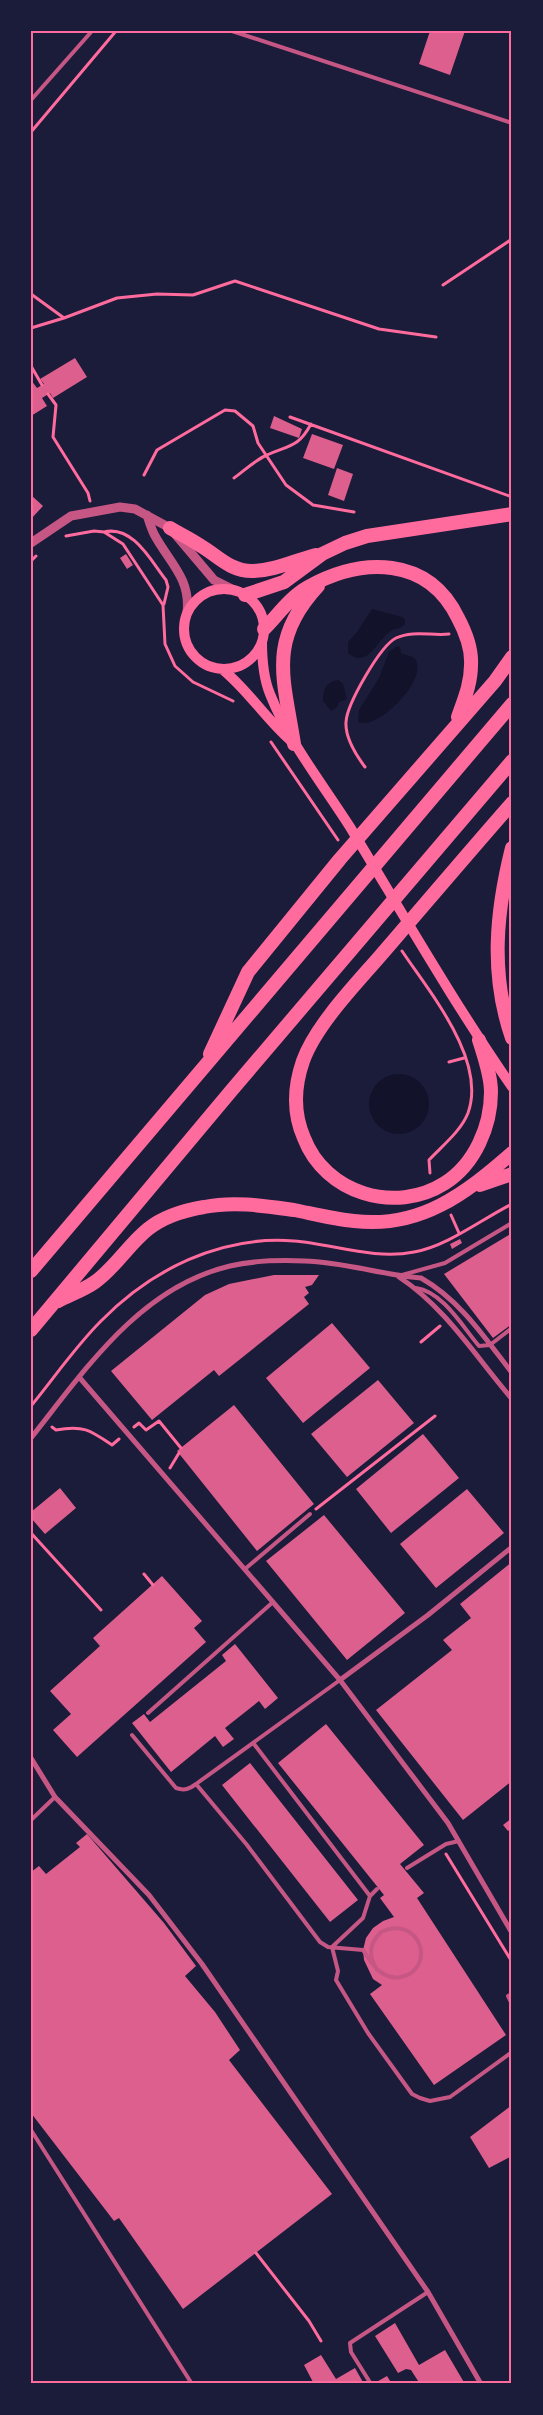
<svg xmlns="http://www.w3.org/2000/svg" width="543" height="2415" font-family="Commissioner,sans-serif">
  <style>
    .water { fill: #12122b }
    .building { fill: #dd5f8e }
    .lines { fill: none; stroke-linecap: round; stroke-linejoin: round }
    .path { stroke: #ff6b9d; stroke-width: 3 }
    .service { stroke: #c65784; stroke-width: 4 }
    .minor { stroke: #c65784; stroke-width: 5 }
    .tertiary { stroke: #c65784; stroke-width: 9 }
    .secondary { stroke: #ff6b9d; stroke-width: 10 }
    .motorway { stroke: #ff6b9d; stroke-width: 14 }
    .neatline { fill: none; stroke: #ff6b9d; stroke-width: 2 }
  </style>
  <rect width="100%" height="100%" fill="#1b1b3a"/>
  <path class="water" d="M372 609 402 617 405 619V624C401 629 396 628 391 631 377 639 368 670 348 653V642L357 632Z
    M397 646 400 647 401 653C405 655 413 656 415 659 430 678 377 732 358 722L359 710 379 678 389 652Z
    M338 680 343 684 347 699 339 702 337 707 331 711 323 701C323 689 326 682 338 680Z
    M369 1104a30 30 0 1 1 60 0a30 30 0 1 1-60 0Z"/>
  <path class="building" d="M430 31H465L450 75 419 64Z
    M75 358 87 377 53 398 50 393 42 398 47 406 31 416V380L37 388 44 384 40 379Z
    M274 416 302 429 299 438 270 428Z
    M312 434 343 445 334 469 303 458Z
    M337 468 353 474 344 501 328 495Z
    M31 495 43 506 31 519Z
    M126 554 133 565 127 569 120 558Z
    M512 1233V1324L493 1338 444 1274Z
    M460 1239 462 1243 452 1249 450 1244Z
    M274 1275H319L312 1285 305 1287 309 1293 304 1297 309 1304 219 1376 214 1370 152 1420 111 1371 205 1295 229 1284Z
    M332 1323 370 1368 303 1423 266 1378Z
    M378 1380 414 1423 347 1477 311 1434Z
    M234 1405 314 1504 257 1551 177 1451Z
    M423 1434 459 1478 391 1533 356 1489Z
    M60 1488 76 1508 45 1534 31 1518V1512Z
    M467 1489 504 1533 436 1588 400 1544Z
    M324 1515 405 1613 347 1660 266 1561Z
    M512 1562V1781L463 1820 376 1710 452 1650 443 1640 471 1618 460 1604Z
    M162 1576 202 1621 194 1628 206 1642 77 1757 53 1730 71 1714 50 1691 100 1646 93 1638Z
    M235 1644 278 1698 265 1709 259 1701 225 1728 234 1739 223 1747 215 1736 171 1772 132 1723 144 1714 150 1722 226 1661 222 1655Z
    M326 1724 424 1845 400 1864 424 1893 417 1898 506 2035 434 2085 370 1994 382 1985 373 1979 364 1960 363 1950 366 1938 373 1928 383 1921 394 1917 380 1898 384 1895 278 1763Z
    M250 1763 358 1900 330 1922 222 1785Z
    M512 1818V1828L508 1831 503 1825Z
    M87 1834 164 1923 196 1966 185 1976 215 2012 240 2050 229 2060 332 2194 183 2309 119 2218 114 2221 31 2113V1872L39 1866 46 1874 80 1847 76 1843Z
    M512 2105V2156L489 2168 470 2137Z
    M395 2323 419 2365 445 2350 465 2384H420L411 2370 406 2369 398 2373 375 2336Z
    M321 2355 336 2379 355 2368 364 2384H314L304 2365Z
    M387 2376 392 2384H373Z"/>
  <g class="lines">
    <path class="path" d="M31 132 116 31
      M443 285 512 239
      M31 294 64 318 31 328
      M64 318 117 298 157 294 193 295 235 281 379 329 436 337
      M31 366 42 385
      M48 394 56 405 53 437 88 493 90 501
      M290 417 512 497
      M144 475 157 450 225 410 235 411 253 426 258 443 286 485 313 505 354 512
      M234 478C244 471 255 460 267 455 289 445 298 448 311 424
      M104 532C133 525 151 561 166 580L168 587 164 604
      M66 536 94 531 104 532 123 544 163 605 165 644 175 666 193 682 233 701
      M31 561 36 556
      M271 742 338 840
      M365 767C356 755 345 737 346 722 347 704 380 646 396 638 413 630 432 636 449 634
      M402 951C430 993 487 1060 468 1113 461 1131 442 1146 429 1160L430 1173
      M449 1062 464 1058
      M451 1215 459 1233
      M421 1342 440 1326
      M31 1406C54 1378 75 1347 101 1321 151 1270 220 1235 294 1241 333 1244 374 1260 414 1252 446 1247 482 1219 512 1204
      M52 1427 56 1430C83 1425 90 1430 112 1445L119 1439
      M134 1427 139 1423 146 1430 159 1421 181 1448
      M170 1468 179 1453
      M316 1509 435 1416
      M31 1533 101 1610
      M144 1574 153 1585
      M446 1854 512 1962
      M256 2253 309 2321 321 2341"/>
    <path class="service" d="M232 31 512 123
      M31 100 92 31
      M402 1275 445 1263 512 1223
      M416 1288C443 1292 462 1326 479 1346L490 1345 512 1328
      M245 1569 310 1514
      M340 1680 196 1784 247 1845 320 1942 328 1947 363 1950C368 1957 373 1966 379 1971 386 1976 393 1979 401 1977 437 1969 421 1914 381 1932 369 1944 368 1955 377 1970
      M148 1713 273 1602
      M132 1735 176 1788C185 1791 189 1789 196 1784
      M254 1744 370 1896
      M31 1820 55 1797
      M407 1868 446 1844 459 1841
      M332 1947 338 1971 336 1980 368 2033 412 2094 420 2098 430 2101 450 2097 512 2052
      M332 1947 363 1918 370 1896 377 1889
      M512 1994 508 1996 512 2004
      M31 2130 192 2384
      M371 2384 351 2352 350 2343 428 2292"/>
    <path class="minor" d="M399 1277C445 1307 476 1357 512 1399
      M79 1377 340 1680 448 1823 512 1933
      M31 1438C85 1370 140 1287 230 1266 255 1260 280 1260 305 1261 344 1262 382 1275 421 1278 460 1300 485 1338 512 1373
      M340 1680 428 1615 512 1547
      M31 1758 55 1797 149 1895 202 1964 428 2292 481 2384"/>
    <path class="tertiary" d="M147 515C149 521 151 528 154 534 168 561 191 578 187 612
      M31 543 71 516 120 507 135 509 170 528 214 580 234 590"/>
    <path class="secondary" d="M184 629a40 40 0 1 1 80 0a40 40 0 1 1-80 0Z
      M262 642C262 660 263 677 270 694 289 742 322 783 350 827 403 914 454 1003 512 1087
      M222 669C248 690 265 718 290 740"/>
    <path class="motorway" d="M170 528C180 534 191 539 201 546 218 556 230 571 252 571 274 571 296 560 316 555
      M245 595 284 582 322 554 345 543 367 536 512 514
      M264 629C278 615 290 597 308 587 362 557 428 556 458 618 466 633 472 649 471 665 471 684 464 700 458 717
      M294 744C284 679 267 641 318 586
      M512 848C496 912 490 974 512 1038
      M479 1040C484 1056 491 1075 491 1092 491 1126 475 1164 445 1183 395 1215 325 1193 304 1138 293 1113 294 1087 303 1061 316 1025 356 984 381 955 425 904 468 853 512 803
      M210 1054 248 972 340 859 495 681 512 657
      M480 1185 512 1174
      M31 1271 512 704
      M58 1301C69 1295 84 1290 95 1282 115 1268 129 1244 148 1229 163 1217 186 1210 204 1207 234 1201 265 1206 294 1210 314 1214 334 1219 354 1221 420 1229 465 1194 512 1153
      M31 1330 231 1091 512 761"/>
  </g>
  <rect width="543" height="2415" fill="none" stroke="#1b1b3a" stroke-width="65"/>
  <rect x="32" y="32" width="478" height="2350" class="neatline"/>
</svg>
